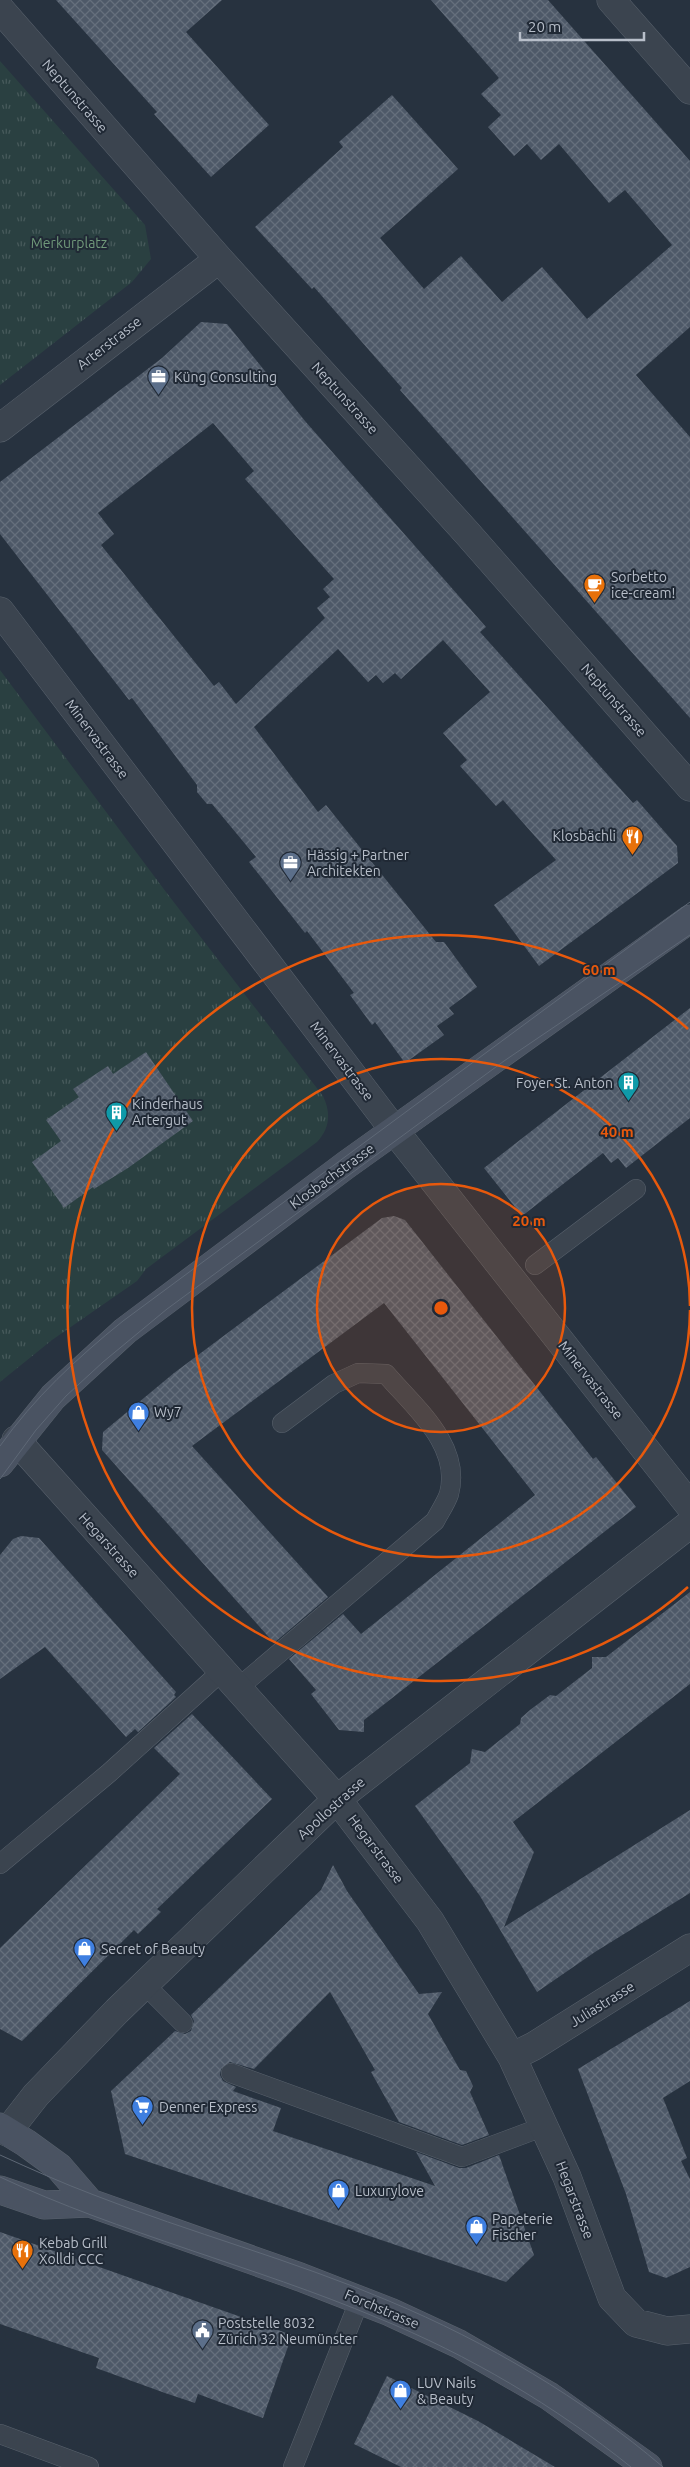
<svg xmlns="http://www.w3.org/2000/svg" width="690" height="2467" font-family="Ubuntu,sans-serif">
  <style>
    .park { fill: url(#park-tufts) }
    .building { fill: url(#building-cross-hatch); fill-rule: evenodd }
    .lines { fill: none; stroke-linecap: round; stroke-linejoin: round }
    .lane-casing { stroke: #59626d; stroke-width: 20 }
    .street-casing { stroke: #59626d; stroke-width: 29 }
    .secondary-casing { stroke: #59626d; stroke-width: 29 }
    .lane { stroke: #3b444f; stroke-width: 19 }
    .street { stroke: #3b444f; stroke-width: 28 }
    .secondary { stroke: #4a5362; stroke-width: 28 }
    .tram { stroke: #5e6876; stroke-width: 1 }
    .ring { fill: none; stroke: #e8590c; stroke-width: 2.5 }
    .labels { text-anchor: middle; stroke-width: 4; stroke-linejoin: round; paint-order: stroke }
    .street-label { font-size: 14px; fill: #b8bfca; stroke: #202935 }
    .park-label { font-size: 14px; fill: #70997a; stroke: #202935 }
    .poi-label { font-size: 14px; fill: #b8bfca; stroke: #202935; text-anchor: start }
    .centre { fill: #e8590c; stroke: #202935; stroke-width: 2.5 }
    .ring-label { font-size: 15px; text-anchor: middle; font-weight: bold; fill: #e8590c; stroke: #202935; stroke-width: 4; stroke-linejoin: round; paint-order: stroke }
  </style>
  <defs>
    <pattern id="park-tufts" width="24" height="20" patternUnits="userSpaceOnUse" patternTransform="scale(1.25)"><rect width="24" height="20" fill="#2a4041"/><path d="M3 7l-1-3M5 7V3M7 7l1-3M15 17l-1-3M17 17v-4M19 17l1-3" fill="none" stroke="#475a5b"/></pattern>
    <pattern id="building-cross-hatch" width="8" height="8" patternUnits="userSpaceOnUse" patternTransform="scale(1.25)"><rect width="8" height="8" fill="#4e5968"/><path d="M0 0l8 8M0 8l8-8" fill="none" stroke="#656f7c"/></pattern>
  </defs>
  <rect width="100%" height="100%" fill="#27323f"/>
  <path class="park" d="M0 61 145 225 151 259 132 282 0 385Z
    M0 670 166 892 323 1096C331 1113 330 1128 317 1142L146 1269 137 1281 52 1340 0 1382Z"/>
  <path class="building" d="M56 0H222L186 32 269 125 211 177 154 114 157 112Z
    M431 0H548L690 161V327L636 375 690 437V718L400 390 402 388 314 287 312 289 255 227 343 147 339 142 392 95 458 169 380 238 424 289 461 256 502 302 542 267 587 319 672 245 625 190 609 203 559 144 541 160 527 144 514 156 488 127 501 115 481 94 499 78Z
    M201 322 227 324 305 421 486 627 480 632 633 803 637 800 677 846 678 863 539 966 494 905 556 860 503 800 496 806 460 766 467 760 443 733 490 692 443 640 401 679 395 673 383 683 376 675 368 682 338 649 254 727 318 812 326 805 436 942H444L477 987 449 1008 454 1014 437 1026 444 1035 405 1063 375 1022 372 1025 350 995 354 993 307 931 305 933 249 862 256 857 212 804H207L197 792V785L132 698 129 700 0 534V482L162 358ZM213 423 254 471 245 479 334 579 323 589 330 597 317 608 325 618 236 704 219 682 214 686 101 545 114 534 98 513Z
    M690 1008V1118L626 1168 618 1158 611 1163 603 1153 522 1216 484 1168Z
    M146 1052 193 1121 128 1168 94 1189 93 1187 64 1208 32 1162 61 1141 46 1120 79 1097 73 1089 108 1066 113 1074Z
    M394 1216 405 1220 593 1459 596 1457 636 1507 364 1720V1732L339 1730 311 1694 316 1690 289 1659 343 1614 361 1634 535 1495 384 1303 192 1446 328 1597 274 1643 102 1450 103 1432 174 1373 253 1314 382 1218Z
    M21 1536 39 1538 176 1692 174 1695 176 1697 138 1732 135 1729 126 1737 45 1647 0 1679V1555L13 1539Z
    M690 1592V1684L513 1822 534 1852 504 1927 690 1810V1893L595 1952 537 1992 480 1896 415 1806 470 1763 472 1749 485 1752 520 1724 521 1718 530 1710 550 1695 556 1696 592 1668V1657H606Z
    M192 1714 272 1799 157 1909 161 1912 138 1934 134 1930 22 2041 0 2029V1948L180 1774 154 1748Z
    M333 1865 347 1891 419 1994 442 1992 428 2014 460 2070 466 2071 473 2086 470 2092 489 2135 462 2145 399 2122 371 2072 375 2070 330 1992 254 2069 230 2062 221 2069 220 2075 223 2081 236 2087 233 2091 281 2108 273 2131 435 2186 416 2152 459 2168H466L499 2155 534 2255 506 2282 125 2154 111 2091 175 2031 185 2034 191 2031 194 2021 191 2015 321 1890Z
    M690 2001V2081L663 2098 687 2158 681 2161 690 2179V2267L666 2278 649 2272 626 2194 578 2069Z
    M0 2232 292 2335 263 2418 198 2394 195 2403 165 2393 96 2368 99 2358 0 2324Z
    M387 2376 478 2421 555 2467H401L354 2444Z"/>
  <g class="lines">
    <defs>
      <path id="lane" d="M535 1265 636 1189
        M238 1688 435 1521C439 1513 446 1503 449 1494 462 1445 414 1407 386 1374L358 1373 334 1384 282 1423
        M0 1864 109 1773 222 1671
        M145 1985 183 2023
        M231 2073 462 2157 545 2126
        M0 2434 89 2467
        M293 2467 360 2299"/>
      <path id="street" d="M611 0 690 90
        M0 9 219 259 467 533 690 787
        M0 428 219 259
        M0 611 394 1130 690 1506
        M16 1440 337 1799 430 1921 512 2057 567 2177 612 2298 636 2323 667 2331 690 2329
        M512 2057 534 2046 690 1948
        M7 2132 36 2095 117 2011 337 1799 690 1524"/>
      <path id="secondary" d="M0 1463 53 1397 125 1331 346 1165 690 919
        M0 2127 26 2143 59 2167 90 2203
        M0 2190 44 2205 90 2203 300 2277 390 2312 459 2344 549 2396 648 2467"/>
    </defs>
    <use href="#lane" class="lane-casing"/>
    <use href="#street" class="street-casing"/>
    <use href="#secondary" class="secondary-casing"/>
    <use href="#lane" class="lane"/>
    <use href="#street" class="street"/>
    <use href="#secondary" class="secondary"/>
    <path class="tram" d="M0 1446C34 1398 77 1358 123 1321L690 902
      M0 1479 36 1430 66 1396 103 1362 167 1309 504 1061 690 935
      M0 2155C31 2169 62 2183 94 2195 191 2233 293 2260 389 2301 487 2342 582 2398 663 2467
      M0 2177C122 2234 254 2266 378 2318 469 2355 555 2406 631 2467"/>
  </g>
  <circle cx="441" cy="1308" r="124" fill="#e8590c" fill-opacity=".12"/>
  <g class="ring">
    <circle cx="441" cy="1308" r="124"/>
    <path d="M690 1310A249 249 0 1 1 690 1306"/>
    <path d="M688 1587A373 373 0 1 1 688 1029"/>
  </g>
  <defs>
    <symbol id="office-pin" viewBox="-11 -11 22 30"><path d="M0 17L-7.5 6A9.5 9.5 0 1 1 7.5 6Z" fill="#5c6f8a" stroke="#202935"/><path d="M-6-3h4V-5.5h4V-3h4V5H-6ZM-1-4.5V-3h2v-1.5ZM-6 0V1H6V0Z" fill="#fff"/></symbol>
    <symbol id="cafe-pin" viewBox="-11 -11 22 30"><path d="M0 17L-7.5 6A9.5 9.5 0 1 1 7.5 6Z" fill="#e8710a" stroke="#202935"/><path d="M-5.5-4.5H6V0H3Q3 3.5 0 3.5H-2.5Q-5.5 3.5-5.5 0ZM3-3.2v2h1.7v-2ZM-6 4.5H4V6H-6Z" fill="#fff"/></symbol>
    <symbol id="restaurant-pin" viewBox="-11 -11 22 30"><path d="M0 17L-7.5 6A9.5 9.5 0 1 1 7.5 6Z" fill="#e8710a" stroke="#202935"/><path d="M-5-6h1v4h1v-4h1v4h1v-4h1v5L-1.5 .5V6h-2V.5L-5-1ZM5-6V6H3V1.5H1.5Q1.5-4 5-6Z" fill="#fff"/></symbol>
    <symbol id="building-pin" viewBox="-11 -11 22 30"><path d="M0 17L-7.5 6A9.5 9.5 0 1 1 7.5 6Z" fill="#0f9aa8" stroke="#202935"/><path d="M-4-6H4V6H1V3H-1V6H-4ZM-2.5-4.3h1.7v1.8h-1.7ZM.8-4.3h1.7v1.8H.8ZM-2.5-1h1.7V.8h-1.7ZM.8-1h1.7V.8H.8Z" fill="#fff"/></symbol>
    <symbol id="shop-pin" viewBox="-11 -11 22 30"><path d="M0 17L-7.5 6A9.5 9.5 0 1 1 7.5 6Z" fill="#3f7fe0" stroke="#202935"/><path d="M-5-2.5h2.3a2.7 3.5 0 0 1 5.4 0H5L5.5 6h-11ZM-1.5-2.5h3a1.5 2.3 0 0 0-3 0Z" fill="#fff"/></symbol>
    <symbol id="supermarket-pin" viewBox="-11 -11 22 30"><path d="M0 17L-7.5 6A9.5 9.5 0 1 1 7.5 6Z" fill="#3f7fe0" stroke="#202935"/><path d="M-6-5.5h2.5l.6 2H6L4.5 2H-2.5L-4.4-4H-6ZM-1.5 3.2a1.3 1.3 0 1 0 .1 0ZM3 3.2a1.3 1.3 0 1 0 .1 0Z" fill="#fff"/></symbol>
    <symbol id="civic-pin" viewBox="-11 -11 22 30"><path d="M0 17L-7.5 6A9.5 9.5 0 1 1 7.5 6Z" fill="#5c6f8a" stroke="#202935"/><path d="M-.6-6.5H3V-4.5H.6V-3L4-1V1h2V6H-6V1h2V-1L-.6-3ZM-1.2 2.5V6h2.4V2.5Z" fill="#fff"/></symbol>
  </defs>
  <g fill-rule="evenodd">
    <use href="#office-pin" x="146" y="364" width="25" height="34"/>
    <use href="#cafe-pin" x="582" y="572" width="25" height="34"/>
    <use href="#restaurant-pin" x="620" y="824" width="25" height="34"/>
    <use href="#office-pin" x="278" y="850" width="25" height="34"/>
    <use href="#building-pin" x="616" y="1070" width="25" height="34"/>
    <use href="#building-pin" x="104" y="1100" width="25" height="34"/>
    <use href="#shop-pin" x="126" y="1400" width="25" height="34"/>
    <use href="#shop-pin" x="72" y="1936" width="25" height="34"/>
    <use href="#supermarket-pin" x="130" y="2094" width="25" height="34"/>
    <use href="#shop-pin" x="326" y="2178" width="25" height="34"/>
    <use href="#shop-pin" x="464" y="2214" width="25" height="34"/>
    <use href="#restaurant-pin" x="10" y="2238" width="25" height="34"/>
    <use href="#civic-pin" x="190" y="2318" width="25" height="34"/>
    <use href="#shop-pin" x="388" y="2378" width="25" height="34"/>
  </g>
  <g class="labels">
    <g class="street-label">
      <text transform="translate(75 96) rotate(49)" y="5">Neptunstrasse</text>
      <text transform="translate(109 343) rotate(-38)" y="5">Arterstrasse</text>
      <text transform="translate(345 398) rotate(48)" y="5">Neptunstrasse</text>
      <text transform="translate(614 700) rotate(49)" y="5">Neptunstrasse</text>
      <text transform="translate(97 739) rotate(53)" y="5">Minervastrasse</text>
      <text transform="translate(342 1061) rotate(53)" y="5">Minervastrasse</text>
      <text transform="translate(332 1176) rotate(-36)" y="5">Klosbachstrasse</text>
      <text transform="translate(591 1380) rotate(52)" y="5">Minervastrasse</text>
      <text transform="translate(109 1545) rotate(48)" y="5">Hegarstrasse</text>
      <text transform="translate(331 1808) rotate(-42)" y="5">Apollostrasse</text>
      <text transform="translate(376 1849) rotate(53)" y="5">Hegarstrasse</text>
      <text transform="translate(602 2004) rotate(-32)" y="5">Juliastrasse</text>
      <text transform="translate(575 2200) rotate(69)" y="5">Hegarstrasse</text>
      <text transform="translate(382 2309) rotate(23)" y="5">Forchstrasse</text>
    </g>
    <g class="park-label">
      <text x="69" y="248">Merkurplatz</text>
    </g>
    <g class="poi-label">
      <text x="174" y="382">Küng Consulting</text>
      <text x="611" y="582">Sorbetto<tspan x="611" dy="16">ice-cream!</tspan></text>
      <text x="616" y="841" text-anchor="end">Klosbächli</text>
      <text x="307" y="860">Hässig + Partner<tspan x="307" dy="16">Architekten</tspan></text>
      <text x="613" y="1088" text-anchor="end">Foyer St. Anton</text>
      <text x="132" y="1109">Kinderhaus<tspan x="132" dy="16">Artergut</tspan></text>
      <text x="154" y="1417">Wy7</text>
      <text x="101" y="1954">Secret of Beauty</text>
      <text x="159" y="2112">Denner Express</text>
      <text x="355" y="2196">Luxurylove</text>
      <text x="492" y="2224">Papeterie<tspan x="492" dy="16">Fischer</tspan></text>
      <text x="39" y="2248">Kebab Grill<tspan x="39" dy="16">Xolldi CCC</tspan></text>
      <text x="218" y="2328">Poststelle 8032<tspan x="218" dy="16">Zürich 32 Neumünster</tspan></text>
      <text x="417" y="2388">LUV Nails<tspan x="417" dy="16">&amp; Beauty</tspan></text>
    </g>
  </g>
  <circle cx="441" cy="1308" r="8" class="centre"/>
  <g class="ring-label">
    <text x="599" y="975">60 m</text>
    <text x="617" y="1137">40 m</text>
    <text x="529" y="1226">20 m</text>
  </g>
  <path d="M520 32v8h124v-8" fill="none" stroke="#b8bfca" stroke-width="2.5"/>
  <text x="528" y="32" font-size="15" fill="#b8bfca" stroke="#202935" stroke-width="4" paint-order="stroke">20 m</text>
</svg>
